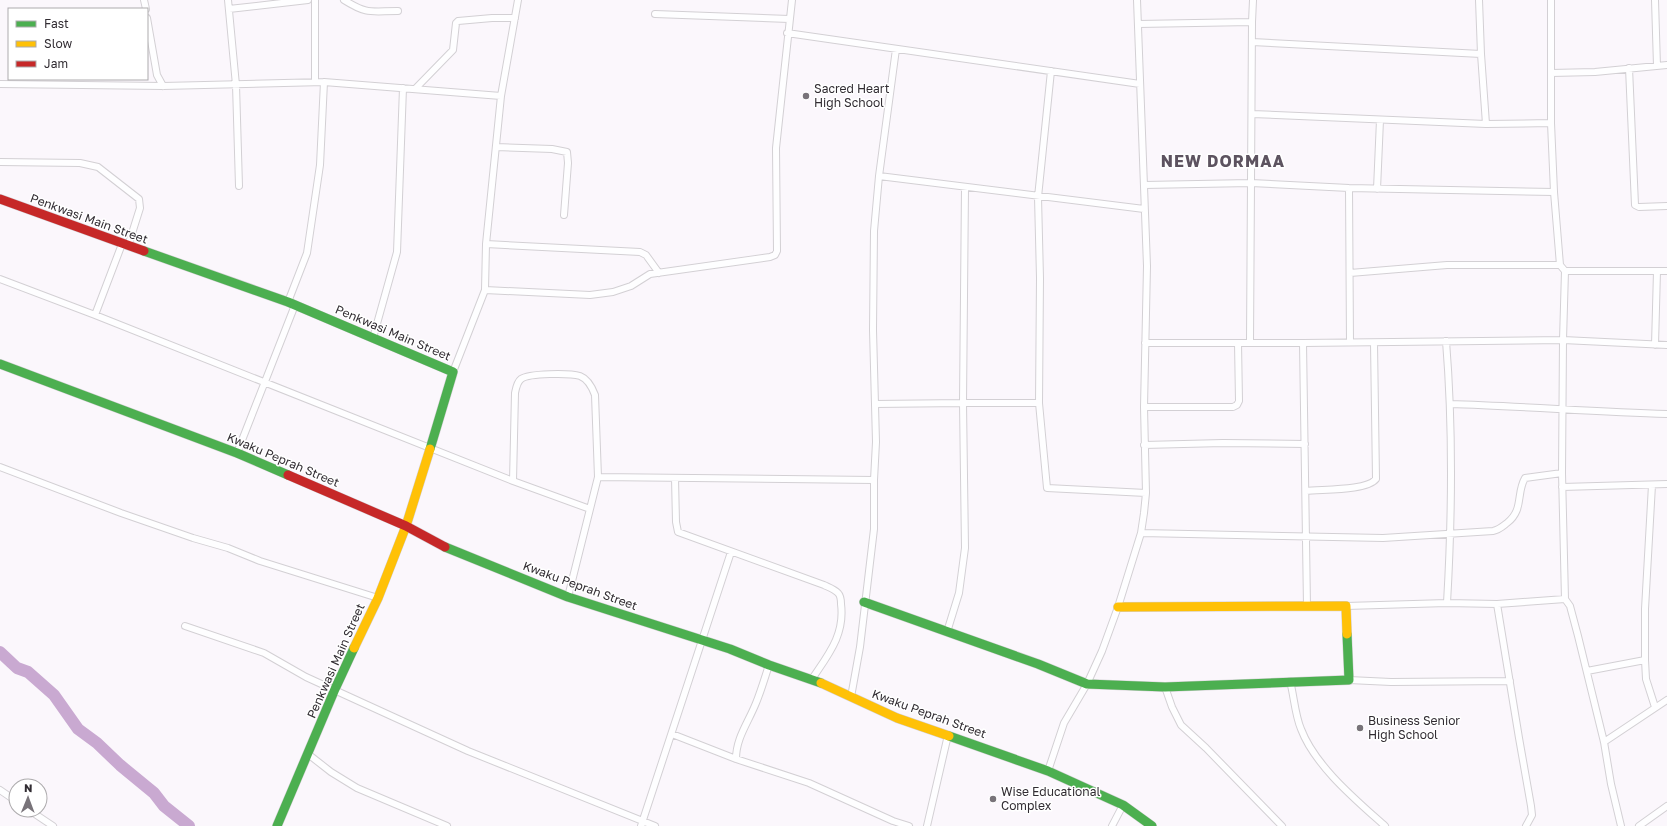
<svg xmlns="http://www.w3.org/2000/svg" width="1667" height="826" font-family="'Golos Text',sans-serif">
  <style>
    .lines { fill: none; stroke-linecap: round; stroke-linejoin: round }
    .river { stroke: #c9a9d1; stroke-width: 12 }
    .street-casing { stroke: #d3d0d4; stroke-width: 8 }
    .fast-casing { stroke: #d3d0d4; stroke-width: 10 }
    .slow-casing { stroke: #d3d0d4; stroke-width: 10 }
    .jam-casing { stroke: #d3d0d4; stroke-width: 10 }
    .street { stroke: #fefeff; stroke-width: 6 }
    .fast { stroke: #4caf50; stroke-width: 9 }
    .slow { stroke: #ffc107; stroke-width: 9 }
    .jam { stroke: #c62828; stroke-width: 9 }
    .poi-dot { fill: #787379; stroke: #fff; stroke-width: 1.5 }
    .labels { text-anchor: middle; stroke-width: 3; stroke-linejoin: round; paint-order: stroke }
    .poi-label { font-size: 12px; fill: #312c32; stroke: #fff; text-anchor: start }
    .street-label { font-size: 12px; fill: #312c32; stroke: #fff }
    .district-label { font-size: 16px; font-weight: bold; letter-spacing: 1px; fill: #5d5360; stroke: #fff }
  </style>
  <rect width="100%" height="100%" fill="#fbf7fc"/>
  <g class="lines">
    <path class="river" d="M0 652 17 668 28 672 54 695 78 729 97 743 120 765 154 793 164 806 189 826"/>
    <defs>
      <path id="street" d="M144 0 146 9
        M228 0 236 85 239 186
        M344 0C368 15 371 11 398 11
        M1479 0 1481 54
        M1655 0 1657 66
        M229 9 308 0
        M655 14 789 19
        M147 18 157 75 163 86
        M1252 22 1253 0
        M1138 24 1252 22 1250 343
        M787 33 1140 84
        M1629 68 1635 205 1639 207 1667 206
        M1551 73 1595 72 1667 65
        M315 82V0
        M0 84 163 86 324 82 501 96
        M415 89 453 50 456 23 458 21 492 18H515
        M1252 114 1486 124 1481 54 1252 42
        M1551 123V0
        M496 147 552 149 567 152 568 163 564 215
        M0 162 80 163 98 167 139 199 140 208 128 246
        M879 176 1144 209
        M1144 185 1251 183 1349 188 1554 192 1551 123 1486 124
        M965 188 963 403H1039L1040 278 1038 197 1051 71
        M1349 188 1350 342
        M1377 189 1380 120
        M486 244 640 252 646 255 659 273
        M1565 271H1667
        M1350 273 1447 265H1560
        M0 279 95 315 122 244
        M485 290 590 295 613 292 631 286 650 274 770 257 775 255 777 251 776 148 792 0
        M288 302 307 253 320 165 324 82
        M95 315 513 481 590 509 568 597
        M373 338 397 252 403 88
        M1145 343H1303L1307 606
        M1303 343 1563 340 1565 271 1560 265 1554 192
        M1655 345 1657 271
        M453 372 485 290 486 244 501 96 518 0
        M1039 403 1047 488 1146 493
        M875 404 963 403 965 548 959 593 947 632
        M1450 404C1522 406 1594 412 1667 414
        M1144 407H1233L1237 405 1239 401 1238 343
        M1144 445 1223 443 1305 444
        M237 453 295 305
        M0 467 121 513 193 538 228 548 260 561 378 598
        M675 478 676 522 678 532 824 585C828 587 834 589 838 593 841 596 841 600 841 604 845 635 828 655 812 679
        M513 481 515 393C516 388 517 382 521 379 529 373 570 373 580 376 588 379 592 387 595 395L598 477
        M1652 485 1645 609V660L1646 679 1655 707
        M1562 487 1667 484
        M1306 491C1321 489 1367 491 1376 479L1374 343
        M590 509 598 477 874 480
        M1141 533 1383 538 1493 531C1499 530 1502 527 1507 523 1524 510 1516 493 1525 478L1562 473
        M1565 599 1570 606 1578 636 1604 742 1611 784 1621 826
        M1447 603 1497 604 1565 599 1562 473 1563 340 1667 345
        M1497 604 1519 738 1531 806 1532 815 1526 826
        M1346 606 1447 603C1452 517 1453 427 1446 341
        M185 626 264 653 306 677 468 751 655 826
        M1587 671 1645 660
        M1349 680 1391 682 1510 681
        M1290 681C1294 696 1295 715 1301 729 1315 766 1356 800 1385 826
        M1165 687 1172 707 1181 725 1206 748 1282 826
        M851 697 860 647 874 529V480L876 442 873 330 874 231 879 176 896 49
        M672 734 736 759 809 783 893 821 909 826
        M1604 742 1667 700
        M308 754 331 772 357 788 447 826
        M736 759C736 738 748 723 756 703 761 691 765 677 769 665
        M1048 771 1064 723 1087 684 1102 651 1118 607 1141 533 1144 513 1146 493 1144 407 1147 266 1137 0
        M0 790 16 801
        M29 810 53 826
        M641 826 731 552
        M927 826 948 735
        M1112 826 1123 805
        M1639 826 1667 806"/>
      <path id="fast" d="M144 251 288 302 453 372 430 449
        M0 364 237 453 288 475
        M445 547 568 597 730 649 769 665 821 683
        M864 602 1038 664 1087 684 1165 687 1349 680 1347 634
        M949 736 1048 771 1123 805 1152 826
        M277 826 335 689 354 648"/>
      <path id="slow" d="M1118 607 1346 606 1347 634
        M354 648 378 598 406 526 430 449
        M821 683 897 718 949 736"/>
      <path id="jam" d="M0 199 144 251
        M288 475 406 526 445 547"/>
    </defs>
    <use href="#street" class="street-casing"/>
    <use href="#fast" class="fast-casing"/>
    <use href="#slow" class="slow-casing"/>
    <use href="#jam" class="jam-casing"/>
    <use href="#street" class="street"/>
    <use href="#fast" class="fast"/>
    <use href="#slow" class="slow"/>
    <use href="#jam" class="jam"/>
  </g>
  <g class="poi-dot">
    <circle cx="806" cy="96" r="4"/>
    <circle cx="1360" cy="728" r="4"/>
    <circle cx="993" cy="799" r="4"/>
  </g>
  <g class="labels">
    <g class="poi-label">
      <text x="814" y="93">Sacred Heart<tspan x="814" dy="14">High School</tspan></text>
      <text x="1368" y="725">Business Senior<tspan x="1368" dy="14">High School</tspan></text>
      <text x="1001" y="796">Wise Educational<tspan x="1001" dy="14">Complex</tspan></text>
    </g>
    <g class="street-label">
      <text transform="translate(89 219) rotate(20)" y="4">Penkwasi Main Street</text>
      <text transform="translate(393 333) rotate(23)" y="4">Penkwasi Main Street</text>
      <text transform="translate(283 460) rotate(23)" y="4">Kwaku Peprah Street</text>
      <text transform="translate(580 586) rotate(20)" y="4">Kwaku Peprah Street</text>
      <text transform="translate(336 661) rotate(-66)" y="4">Penkwasi Main Street</text>
      <text transform="translate(929 714) rotate(20)" y="4">Kwaku Peprah Street</text>
    </g>
    <g class="district-label">
      <text x="1223" y="167">NEW DORMAA</text>
    </g>
  </g>
  <rect x="8" y="8" width="140" height="72" fill="#ffffff" stroke="#adabad"/>
  <rect x="16" y="21" width="20" height="6" fill="#4caf50" stroke="#adabad"/>
  <text x="44" y="28" font-size="12" fill="#312c32">Fast</text>
  <rect x="16" y="41" width="20" height="6" fill="#ffc107" stroke="#adabad"/>
  <text x="44" y="48" font-size="12" fill="#312c32">Slow</text>
  <rect x="16" y="61" width="20" height="6" fill="#c62828" stroke="#adabad"/>
  <text x="44" y="68" font-size="12" fill="#312c32">Jam</text>
  <g transform="translate(28 798) rotate(1)"><circle r="19" fill="#ffffff" stroke="#adabad"/>
  <path d="M0-3L7 15L0 10L-7 15Z" fill="#787379"/>
  <text y="-6" font-size="11" font-weight="bold" text-anchor="middle" fill="#312c32">N</text>
  </g>
</svg>
